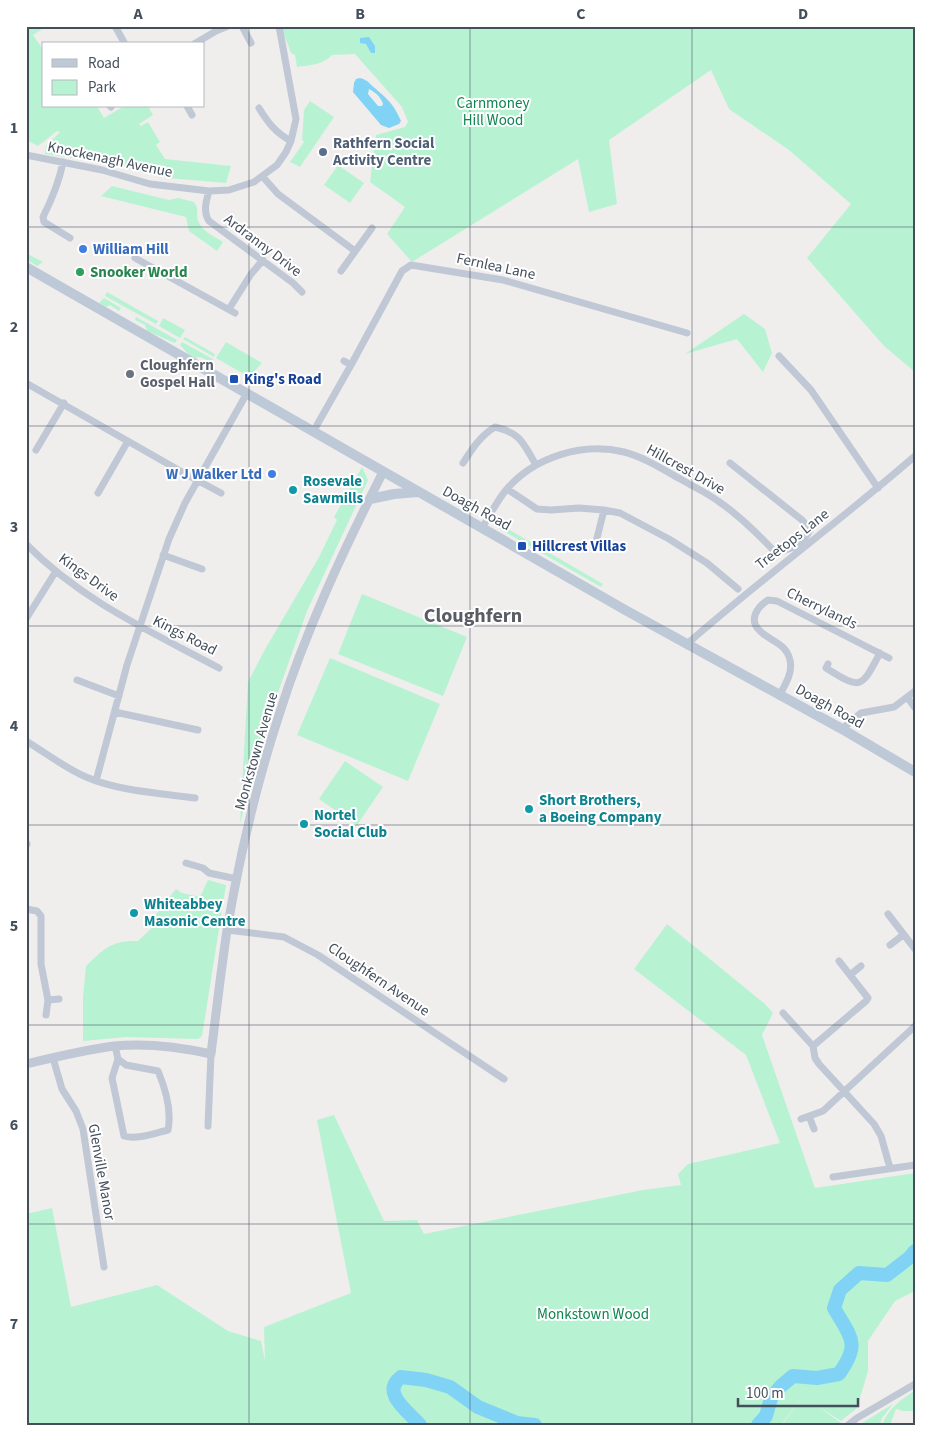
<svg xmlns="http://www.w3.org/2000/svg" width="941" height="1451" font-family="'Source Sans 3',sans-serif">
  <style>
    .green { fill: #b7f3d2 }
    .water { fill: #80d3f4; fill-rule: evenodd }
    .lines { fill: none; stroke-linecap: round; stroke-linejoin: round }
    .river { stroke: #80d3f4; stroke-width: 14 }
    .minor { stroke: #bfc8d4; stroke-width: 7 }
    .tertiary { stroke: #bfc8d4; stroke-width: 9 }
    .secondary { stroke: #bec9d8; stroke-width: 10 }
    .grid { fill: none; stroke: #444f5c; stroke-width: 1; stroke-opacity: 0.55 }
    .service-dot { fill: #5c6f8a; stroke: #fff; stroke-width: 2 }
    .shop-dot { fill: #3f7fe0; stroke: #fff; stroke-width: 2 }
    .leisure-dot { fill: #2e9e5b; stroke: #fff; stroke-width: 2 }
    .worship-dot { fill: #6b7280; stroke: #fff; stroke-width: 2 }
    .transit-dot { fill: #1a4fb4; stroke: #fff; stroke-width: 2 }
    .culture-dot { fill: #0f9aa8; stroke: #fff; stroke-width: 2 }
    .labels { text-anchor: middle; stroke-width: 4; stroke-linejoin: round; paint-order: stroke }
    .park-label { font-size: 15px; fill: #0e8451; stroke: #fff }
    .service-label { font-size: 15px; font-weight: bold; fill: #4e5e75; stroke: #fff; text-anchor: start }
    .street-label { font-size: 15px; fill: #444f5c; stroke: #fff }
    .shop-label { font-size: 15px; font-weight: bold; fill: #366cbe; stroke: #fff; text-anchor: start }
    .leisure-label { font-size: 15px; font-weight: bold; fill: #27864d; stroke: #fff; text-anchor: start }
    .worship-label { font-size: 15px; font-weight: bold; fill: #5b616d; stroke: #fff; text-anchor: start }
    .transit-label { font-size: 15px; font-weight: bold; fill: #164399; stroke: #fff; text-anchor: start }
    .culture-label { font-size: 15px; font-weight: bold; fill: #0d838f; stroke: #fff; text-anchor: start }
    .district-label { font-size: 20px; font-weight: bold; fill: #595d63; stroke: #fff }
    .neatline { fill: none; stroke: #444f5c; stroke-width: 2 }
    .grid-label { font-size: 16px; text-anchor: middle; font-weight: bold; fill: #444f5c }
  </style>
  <rect width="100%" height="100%" fill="#f0eded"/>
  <path class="green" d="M26 26H39L41 30 33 35 44 51V106H97L104 118 124 106H148L153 115 139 124 141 126 148 122 160 142 156 145 165 159 231 166 226 183 168 178 89 160 45 154 46 146 60 132 57 131 38 146 26 140Z
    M282 26H915V372L884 346 807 258 851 204 789 150 729 109 711 70 609 140 617 204 589 212 578 159 412 262 387 234 405 207 370 182 376 135 405 127 408 122 402 107 355 54 332 55C323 65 310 65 297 67L295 55 291 53C288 43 284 37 282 26Z
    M310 101 334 117 300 167 290 162 304 142 302 140 304 110Z
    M338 165 364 183 350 203 324 185Z
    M112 186 169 200 178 198 194 202C199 208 196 214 198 221 202 231 215 237 223 242L217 251 189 231 186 217 101 196Z
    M26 253 43 262 37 266 26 259Z
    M107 292 158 321 156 324 105 296Z
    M104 298 121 308 119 311 110 305 106 307 99 303Z
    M744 314 765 329 772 353 763 372 737 339 685 354Z
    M136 317 177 340 175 343 147 331 145 325 135 320Z
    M163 318 185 330 180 338 159 326Z
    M185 337 215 354 214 357 183 339Z
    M182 342 213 359 211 362 200 357 196 358 189 355 180 345Z
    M226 342 262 363 249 377 216 358Z
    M362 467 368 480 307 611 270 715 240 823 248 682 264 651 318 559 337 520 334 517Z
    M494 521 603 584 601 587 498 528Z
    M362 594 467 637 443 696 338 654Z
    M330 658 440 704 408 781 297 735Z
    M345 761 383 787 357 825 319 799Z
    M208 880 226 885 202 1036 198 1039 126 1037 83 1041V997L86 966C104 949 111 940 138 941L156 924 154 917 176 889 182 893 200 897Z
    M667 924 765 1004 773 1013 762 1035 815 1188 915 1173V1291L895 1301 868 1341V1371L857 1408 841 1421 818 1406 841 1423 838 1425H782L804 1395 781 1425H26V1214L52 1208 71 1307 157 1285 228 1331 261 1341 265 1361 264 1327 351 1293 317 1120 334 1115 384 1221 417 1220 424 1234 643 1190 681 1185 678 1174 688 1164 780 1143 746 1055 634 969Z
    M915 1391V1411H903L896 1409 890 1425H882C888 1409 901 1399 915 1391Z
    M893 1404 882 1418 880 1425H859Z"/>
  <path class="water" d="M369 37 375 46V53H371L366 44 360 43V38Z
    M360 78C370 81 368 83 376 89 389 101 393 103 401 121L399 124 389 128 381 125 353 92 354 83 356 79ZM369 89C375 92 381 97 383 104L382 106H378L368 94Z"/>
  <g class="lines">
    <path class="river" d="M420 1425C409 1412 380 1393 401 1377L426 1380 450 1387 478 1407 517 1423 535 1425
      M758 1425 766 1416 771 1398 781 1386 793 1376 817 1378 839 1374C861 1343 851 1338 834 1308L840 1290 859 1273 887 1275 909 1258 915 1251"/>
    <path class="minor" d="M115 26 125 44
      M242 26 251 43
      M194 44 216 31 228 26
      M110 106 111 107
      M187 106 192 115
      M259 108C268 123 276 133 291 141
      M26 155 102 170 150 184 209 191 229 190 254 182 277 165 286 152 291 141 296 119 279 26
      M63 162C59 183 52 199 43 217L44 222 70 238
      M263 177 278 194 355 251
      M209 191C206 201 203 212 209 221L293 283 302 292
      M135 258 235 313
      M341 271 372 228
      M229 309 251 274 263 260
      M779 356 811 390 878 488
      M351 365 402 271 411 265 503 280 687 333
      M26 383 182 472 221 493
      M313 432 351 365 344 361
      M36 450 64 403
      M463 463C472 449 480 436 495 427 521 433 523 443 536 465
      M507 489 537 509 551 510 579 508 604 510 620 513 669 539 707 563 738 589
      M98 493 128 441
      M482 528C490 515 497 501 506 490 534 457 582 442 624 452 644 457 664 470 682 480 694 487 707 493 718 501 739 515 758 534 775 552 791 550 802 545 810 530L802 520 730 463
      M596 542 604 510
      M26 544C82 601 150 631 219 668
      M163 555 202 569
      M26 619 56 571
      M687 644C761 579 840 521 915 456
      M828 664 826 668C861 690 861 689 880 653
      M77 680 119 696
      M779 696C785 685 793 673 790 660 786 643 770 641 760 631 748 620 757 607 768 600L777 601 889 658
      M907 697 915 708
      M115 712 198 730
      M842 729 861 713 894 707 915 691
      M26 741C46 753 65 768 86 777 118 791 160 793 195 798
      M96 781 127 665 169 539 185 503 247 393
      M26 844H27
      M186 863 203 868 209 873 237 879
      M26 909 37 911 41 916V964L48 1000 46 1015
      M888 914 915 949
      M227 930 284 937 318 955 504 1079
      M890 945 903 935
      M850 975 861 966
      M48 1000 59 999
      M783 1013 813 1046 815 1058 819 1064 874 1124 881 1136 890 1168
      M115 1046 118 1059 126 1065 158 1071C166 1090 172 1110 168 1130 155 1133 137 1140 124 1136L112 1078 118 1059
      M813 1046 866 1001 868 998 839 961
      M53 1058 62 1089 76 1111 83 1129 104 1267
      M809 1116 814 1129
      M801 1119 823 1111 915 1026
      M208 1126 211 1054
      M833 1177 915 1165
      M848 1425 857 1418 915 1384"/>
    <path class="tertiary" d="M26 1064C55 1057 85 1050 114 1046 146 1043 180 1047 211 1054 216 1013 221 971 227 930 239 859 256 786 278 718 305 632 343 551 383 472"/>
    <path class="secondary" d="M26 267 627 611 842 729 915 772
      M370 499 394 494 418 492"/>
  </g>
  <path class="grid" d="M249 26V1425M470 26V1425M692 26V1425M26 227H915M26 426H915M26 626H915M26 825H915M26 1025H915M26 1224H915"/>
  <circle class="service-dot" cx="323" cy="152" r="5"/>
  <g class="shop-dot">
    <circle cx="83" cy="249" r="5"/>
    <circle cx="272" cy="474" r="5"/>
  </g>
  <circle class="leisure-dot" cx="80" cy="272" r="5"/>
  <circle class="worship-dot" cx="130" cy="374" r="5"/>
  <g class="transit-dot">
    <rect x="229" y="374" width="10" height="10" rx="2.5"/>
    <rect x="517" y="541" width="10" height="10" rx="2.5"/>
  </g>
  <g class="culture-dot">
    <circle cx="293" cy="490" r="5"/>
    <circle cx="529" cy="809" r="5"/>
    <circle cx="304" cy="824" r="5"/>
    <circle cx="134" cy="913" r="5"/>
  </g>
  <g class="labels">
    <g class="park-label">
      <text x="493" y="108">Carnmoney<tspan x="493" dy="17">Hill Wood</tspan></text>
      <text x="593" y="1319">Monkstown Wood</text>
    </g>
    <g class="service-label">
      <text x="333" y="148">Rathfern Social<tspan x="333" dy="17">Activity Centre</tspan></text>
    </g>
    <g class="street-label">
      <text transform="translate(110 159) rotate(12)" y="5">Knockenagh Avenue</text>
      <text transform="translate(263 245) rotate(37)" y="5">Ardranny Drive</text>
      <text transform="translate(496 266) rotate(12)" y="5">Fernlea Lane</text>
      <text transform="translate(686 469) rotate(29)" y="5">Hillcrest Drive</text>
      <text transform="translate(477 508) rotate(29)" y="5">Doagh Road</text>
      <text transform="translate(792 539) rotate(-38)" y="5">Treetops Lane</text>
      <text transform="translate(89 577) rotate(36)" y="5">Kings Drive</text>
      <text transform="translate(822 608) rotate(26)" y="5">Cherrylands</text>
      <text transform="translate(185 635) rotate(27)" y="5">Kings Road</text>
      <text transform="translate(830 706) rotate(29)" y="5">Doagh Road</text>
      <text transform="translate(256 751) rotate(-74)" y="5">Monkstown Avenue</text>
      <text transform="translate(379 979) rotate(34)" y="5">Cloughfern Avenue</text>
      <text transform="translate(102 1172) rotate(80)" y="5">Glenville Manor</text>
    </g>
    <g class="shop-label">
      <text x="93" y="254">William Hill</text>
      <text x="262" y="479" text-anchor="end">W J Walker Ltd</text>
    </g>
    <g class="leisure-label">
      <text x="90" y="277">Snooker World</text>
    </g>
    <g class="worship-label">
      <text x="140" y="370">Cloughfern<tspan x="140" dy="17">Gospel Hall</tspan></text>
    </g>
    <g class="transit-label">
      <text x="244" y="384">King's Road</text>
      <text x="532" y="551">Hillcrest Villas</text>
    </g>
    <g class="culture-label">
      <text x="303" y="486">Rosevale<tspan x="303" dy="17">Sawmills</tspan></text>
      <text x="539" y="805">Short Brothers,<tspan x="539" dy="17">a Boeing Company</tspan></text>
      <text x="314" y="820">Nortel<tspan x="314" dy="17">Social Club</tspan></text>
      <text x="144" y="909">Whiteabbey<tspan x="144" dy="17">Masonic Centre</tspan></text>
    </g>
    <g class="district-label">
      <text x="473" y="622">Cloughfern</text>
    </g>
  </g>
  <rect width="941" height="1451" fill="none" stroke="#ffffff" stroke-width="55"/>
  <rect x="42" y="42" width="162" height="65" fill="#ffffff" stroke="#b4b9be"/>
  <rect x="52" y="59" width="25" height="8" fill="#bec9d8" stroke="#b4b9be"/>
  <text x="88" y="68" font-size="15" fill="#444f5c">Road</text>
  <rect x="52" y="80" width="25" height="15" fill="#b7f3d2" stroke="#b4b9be"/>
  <text x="88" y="92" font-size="15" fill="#444f5c">Park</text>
  <path d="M738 1398v8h120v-8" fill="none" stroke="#444f5c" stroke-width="2.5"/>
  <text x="746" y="1398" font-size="15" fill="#444f5c" stroke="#ffffff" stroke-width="4" paint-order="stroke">100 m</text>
  <rect x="28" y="28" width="886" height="1396" class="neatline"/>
  <g class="grid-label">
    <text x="138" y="19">A</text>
    <text x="360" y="19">B</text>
    <text x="581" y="19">C</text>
    <text x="803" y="19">D</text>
    <text x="14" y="133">1</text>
    <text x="14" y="332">2</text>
    <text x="14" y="532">3</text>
    <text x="14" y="731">4</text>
    <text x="14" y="931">5</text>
    <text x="14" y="1130">6</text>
    <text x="14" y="1329">7</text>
  </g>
</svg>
